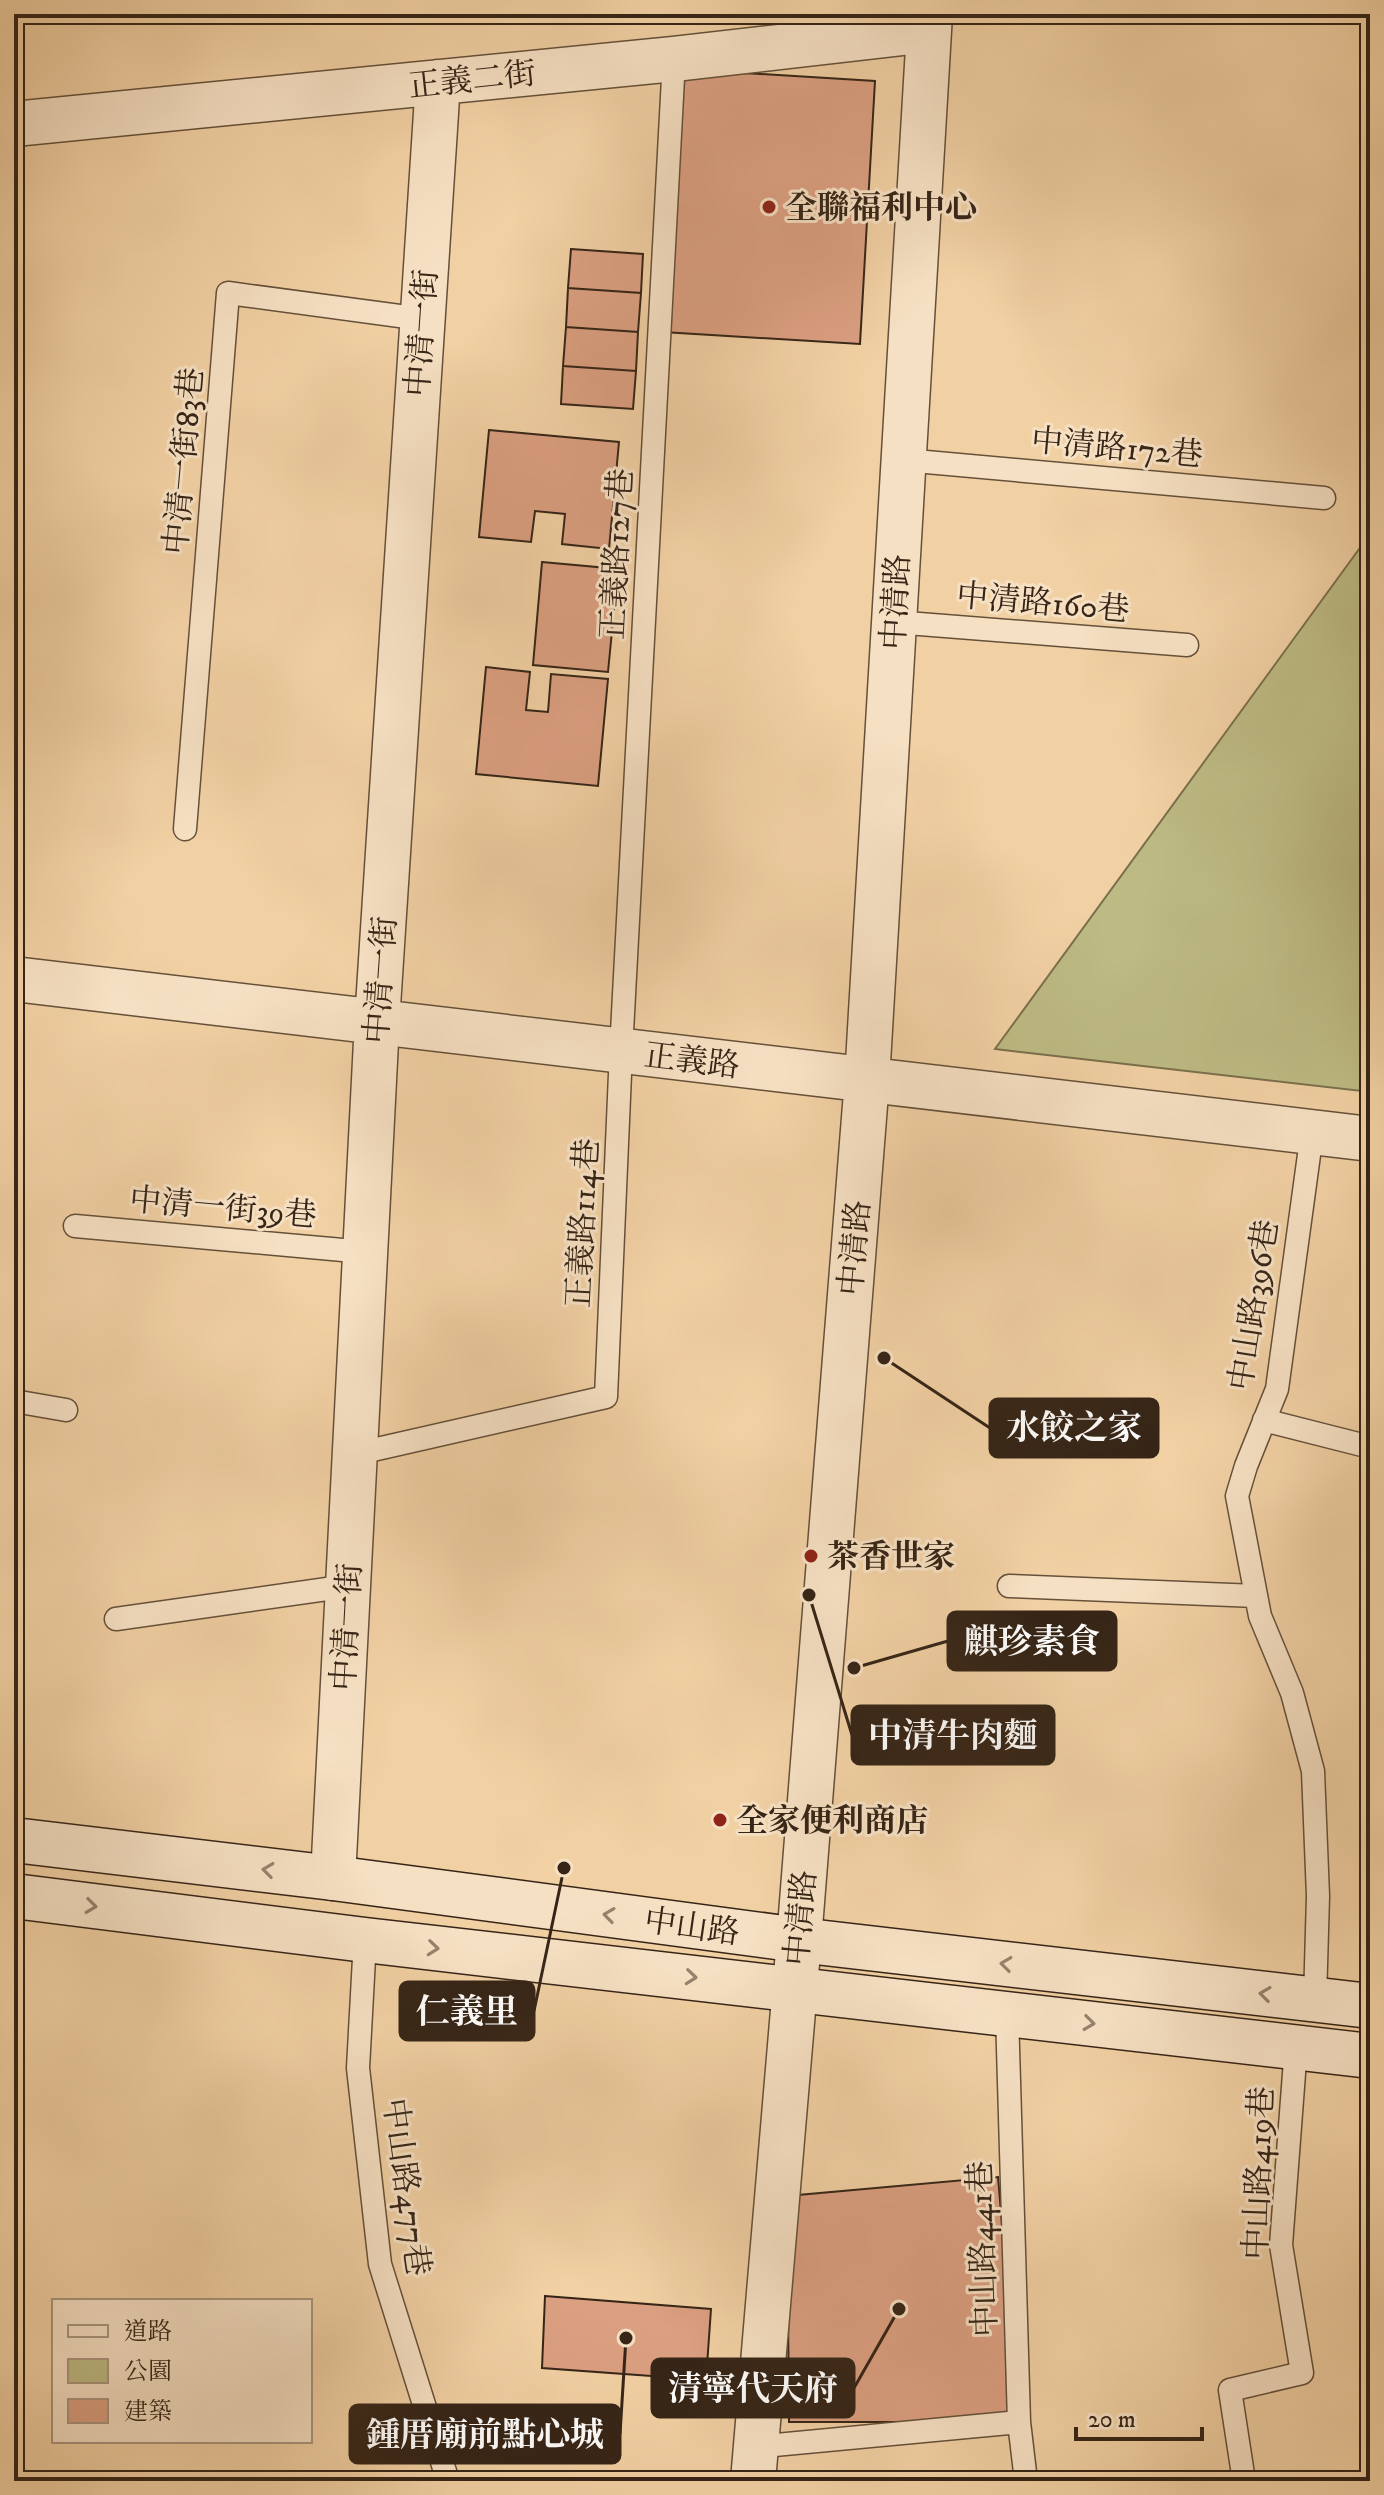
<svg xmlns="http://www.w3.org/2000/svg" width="1384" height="2495" font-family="'IM FELL DW Pica','Noto Serif TC',serif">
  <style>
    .green { fill: #bdba83; stroke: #7a704d; stroke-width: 2 }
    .building { fill: #db9f81; stroke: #362517; stroke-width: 2 }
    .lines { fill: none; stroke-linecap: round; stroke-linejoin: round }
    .service-casing { stroke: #65503a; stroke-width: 25 }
    .minor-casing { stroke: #65503a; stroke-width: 47 }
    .secondary-casing { stroke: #362517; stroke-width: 47 }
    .service { stroke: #f6e0c3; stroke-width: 22 }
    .minor { stroke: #f6e0c3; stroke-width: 44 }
    .secondary { stroke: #f6e0c3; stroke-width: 44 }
    .oneway { stroke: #96826d }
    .poi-dot { fill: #8f2418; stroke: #f6e0c3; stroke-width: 3 }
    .labels { text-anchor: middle; stroke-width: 6; stroke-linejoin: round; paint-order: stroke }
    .street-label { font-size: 32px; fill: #362517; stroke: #f6e0c3 }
    .poi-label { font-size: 32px; font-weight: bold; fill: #362517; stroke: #f6e0c3; text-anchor: start }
    .leader { fill: none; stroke: #362517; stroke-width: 3 }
    .callout-dot { fill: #362517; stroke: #f6e0c3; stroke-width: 3 }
    .callout { fill: #362517; stroke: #362517; stroke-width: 3 }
    .callout-label { font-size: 34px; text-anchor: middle; font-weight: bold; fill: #fff }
  </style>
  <rect width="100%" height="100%" fill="#f1d0a3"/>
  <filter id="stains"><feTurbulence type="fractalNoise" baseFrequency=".0025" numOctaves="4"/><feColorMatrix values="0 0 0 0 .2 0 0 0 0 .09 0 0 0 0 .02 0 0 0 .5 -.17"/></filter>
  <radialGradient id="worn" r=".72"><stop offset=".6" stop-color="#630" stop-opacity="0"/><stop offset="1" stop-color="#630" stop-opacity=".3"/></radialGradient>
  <path class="green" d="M1370 534V1092L995 1049Z"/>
  <path class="building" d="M678 69 875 81 860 344 663 332Z
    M571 249 643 254 641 293 568 288Z
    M568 288 641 293 638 332 566 327Z
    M566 327 638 332 636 371 563 366Z
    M563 366 636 371 633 409 561 404Z
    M489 430 619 442 609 549 562 544 565 514 535 511 531 542 479 537Z
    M542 562 618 569 608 672 533 665Z
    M486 667 530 672 526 710 548 712 551 674 608 679 598 786 476 774Z
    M998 2177 1019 2422H789L787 2196Z
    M545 2296 711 2309 706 2380 542 2368Z"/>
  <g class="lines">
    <defs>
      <path id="service" d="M904 460 1324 498
        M894 622 1187 645
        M185 829 228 293 422 319
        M1312 1133 1277 1389 1246 1466 1237 1496 1260 1616 1292 1693 1313 1771 1318 1896 1315 2000
        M75 1226 365 1252
        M14 1401 66 1410
        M1264 1420 1370 1447
        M355 1454 606 1397 621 1051 674 59
        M1009 1586 1256 1596
        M116 1619 348 1586
        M365 1940 358 2068 380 2264 448 2481
        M1007 2014 1019 2422 1026 2481
        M754 2447 1019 2422
        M1244 2481 1230 2390 1302 2373 1281 2245 1296 2047"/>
      <path id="minor" d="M14 124 674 59 929 30
        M14 979 1370 1139
        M333 1878 377 1022 438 82
        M753 2481 799 1940 867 1080 930 14"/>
      <path id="secondary" d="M14 1840 333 1878 799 1940 1370 2006
        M14 1896 365 1940 1370 2056"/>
    </defs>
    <use href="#service" class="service-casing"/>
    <use href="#minor" class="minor-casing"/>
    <use href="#secondary" class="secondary-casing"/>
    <use href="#service" class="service"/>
    <use href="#minor" class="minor"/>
    <use href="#secondary" class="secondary"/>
  </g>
  <defs><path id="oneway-chevron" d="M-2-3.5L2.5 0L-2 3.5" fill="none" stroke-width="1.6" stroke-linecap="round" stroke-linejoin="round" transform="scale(2)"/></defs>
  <g class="oneway">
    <use href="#oneway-chevron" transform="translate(268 1870) rotate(-173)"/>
    <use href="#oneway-chevron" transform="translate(91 1906) rotate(7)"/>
    <use href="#oneway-chevron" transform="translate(609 1915) rotate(-172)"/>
    <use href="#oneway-chevron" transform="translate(433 1948) rotate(6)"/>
    <use href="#oneway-chevron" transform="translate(1006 1964) rotate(-173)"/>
    <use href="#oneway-chevron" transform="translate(691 1977) rotate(6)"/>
    <use href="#oneway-chevron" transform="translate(1265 1994) rotate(-173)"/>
    <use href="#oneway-chevron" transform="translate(1089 2023) rotate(7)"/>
  </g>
  <g class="poi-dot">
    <circle cx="769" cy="207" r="8"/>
    <circle cx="811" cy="1556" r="8"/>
    <circle cx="720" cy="1820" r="8"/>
  </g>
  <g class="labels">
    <g class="street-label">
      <text transform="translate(472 79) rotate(-6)" y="11">正義二街</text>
      <text transform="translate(421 333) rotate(-86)" y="11">中清一街</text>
      <text transform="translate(1117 447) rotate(5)" y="11">中清路172巷</text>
      <text transform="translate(183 461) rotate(-85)" y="11">中清一街83巷</text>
      <text transform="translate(616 554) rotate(-87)" y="11">正義路127巷</text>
      <text transform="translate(895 602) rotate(-87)" y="11">中清路</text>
      <text transform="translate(1043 602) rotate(5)" y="11">中清路160巷</text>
      <text transform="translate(380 980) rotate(-86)" y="11">中清一街</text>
      <text transform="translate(692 1060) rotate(7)" y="11">正義路</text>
      <text transform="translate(223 1207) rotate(5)" y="11">中清一街39巷</text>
      <text transform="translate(582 1223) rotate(-87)" y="11">正義路114巷</text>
      <text transform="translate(854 1248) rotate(-85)" y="11">中清路</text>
      <text transform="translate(1253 1305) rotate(-81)" y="11">中山路396巷</text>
      <text transform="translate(346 1627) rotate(-87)" y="11">中清一街</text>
      <text transform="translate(800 1918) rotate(-85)" y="11">中清路</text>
      <text transform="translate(692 1926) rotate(8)" y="11">中山路</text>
      <text transform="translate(1258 2173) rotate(-88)" y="11">中山路419巷</text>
      <text transform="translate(407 2187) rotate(82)" y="11">中山路477巷</text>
      <text transform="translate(982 2249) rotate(-92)" y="11">中山路441巷</text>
    </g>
    <g class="poi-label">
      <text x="785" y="218">全聯福利中心</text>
      <text x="827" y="1567">茶香世家</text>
      <text x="736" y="1831">全家便利商店</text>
    </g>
  </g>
  <path class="leader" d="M884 1358L990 1428M854 1668L948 1641M809 1595L852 1735M564 1868L534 2011M899 2309L854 2388M626 2338L620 2434"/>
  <g class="callout-dot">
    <circle cx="884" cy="1358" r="8"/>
    <circle cx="854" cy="1668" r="8"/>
    <circle cx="809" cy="1595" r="8"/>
    <circle cx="564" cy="1868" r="8"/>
    <circle cx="899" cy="2309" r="8"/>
    <circle cx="626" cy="2338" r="8"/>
  </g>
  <g class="callout">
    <rect x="990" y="1399" width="168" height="58" rx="8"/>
    <rect x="948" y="1612" width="168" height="58" rx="8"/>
    <rect x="852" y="1706" width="202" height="58" rx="8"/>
    <rect x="400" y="1982" width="134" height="58" rx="8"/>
    <rect x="652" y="2359" width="202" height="58" rx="8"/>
    <rect x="350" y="2405" width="270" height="58" rx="8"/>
  </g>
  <g class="callout-label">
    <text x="1074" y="1439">水餃之家</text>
    <text x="1032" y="1653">麒珍素食</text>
    <text x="953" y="1747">中清牛肉麵</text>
    <text x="467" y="2023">仁義里</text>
    <text x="753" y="2400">清寧代天府</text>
    <text x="485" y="2446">鍾厝廟前點心城</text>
  </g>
  <rect width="1384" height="2495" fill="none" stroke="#f1d0a3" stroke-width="48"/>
  <rect x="16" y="16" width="1352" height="2463" fill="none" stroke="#362517" stroke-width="4"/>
  <rect x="24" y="24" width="1336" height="2447" fill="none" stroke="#362517" stroke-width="2"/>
  <rect x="52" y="2299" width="260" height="144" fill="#f6e0c3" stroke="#a9957e" stroke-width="2"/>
  <rect x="68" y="2325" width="40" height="12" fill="#f6e0c3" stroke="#a9957e" stroke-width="2"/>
  <text x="124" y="2339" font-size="24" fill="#362517">道路</text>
  <rect x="68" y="2359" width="40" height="24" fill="#bdba83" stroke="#a9957e" stroke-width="2"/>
  <text x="124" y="2379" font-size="24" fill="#362517">公園</text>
  <rect x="68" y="2399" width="40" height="24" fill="#db9f81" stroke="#a9957e" stroke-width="2"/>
  <text x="124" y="2419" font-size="24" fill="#362517">建築</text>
  <path d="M1076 2427v12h126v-12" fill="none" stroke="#362517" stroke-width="4"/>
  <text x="1088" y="2427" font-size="24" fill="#362517" stroke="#f6e0c3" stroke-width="6" paint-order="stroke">20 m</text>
  <rect width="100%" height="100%" filter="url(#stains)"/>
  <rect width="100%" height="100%" fill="url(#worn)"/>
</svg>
